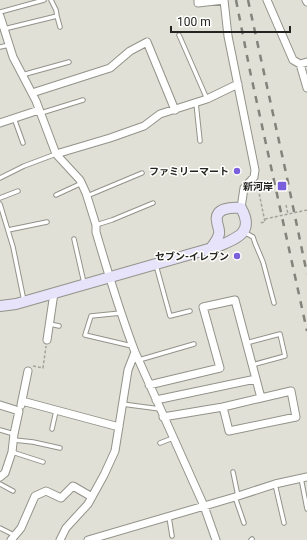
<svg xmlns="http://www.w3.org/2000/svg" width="307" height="540" font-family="Roboto,'Noto Sans JP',sans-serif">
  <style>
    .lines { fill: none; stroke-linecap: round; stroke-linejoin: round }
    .lane-casing { stroke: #93938b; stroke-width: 5.5 }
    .street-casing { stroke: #93938b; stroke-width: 9 }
    .secondary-casing { stroke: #93938b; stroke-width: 12 }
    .path { stroke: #a3a39b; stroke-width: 1.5; stroke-dasharray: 3 2; stroke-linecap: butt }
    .lane { stroke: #fff; stroke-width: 3.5 }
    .street { stroke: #fff; stroke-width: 7 }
    .secondary { stroke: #e6e3fa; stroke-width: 10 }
    .rail { stroke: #83837c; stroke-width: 2.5; stroke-dasharray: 7 7; stroke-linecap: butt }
    .path-bridge { stroke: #a3a39b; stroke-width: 1.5; stroke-dasharray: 3 2; stroke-linecap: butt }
    .poi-dot { fill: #7a60db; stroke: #fffffe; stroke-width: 1.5 }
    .labels { text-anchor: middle; stroke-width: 3; stroke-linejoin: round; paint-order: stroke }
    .poi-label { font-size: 10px; font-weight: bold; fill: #242420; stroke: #fffffe; text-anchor: end }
  </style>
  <rect width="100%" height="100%" fill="#e0e0d6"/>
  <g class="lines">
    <defs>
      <path id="lane" d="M0 12 44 0
        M57 16 60 27
        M4 29 57 16 56 10 51 0
        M179 35 207 99
        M0 47 9 45
        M22 75 69 62
        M196 103 200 141
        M41 113 83 100
        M14 118 23 143
        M0 178 24 166 56 154
        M56 195 82 183
        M87 196 142 173
        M0 198 18 191
        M0 204 13 247 24 301
        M96 225 112 220 153 203
        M8 230 47 222
        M244 232 253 237 255 243 263 262 274 303
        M74 239 84 283
        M156 265 170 316 190 311
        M121 313 91 316 85 335 132 346
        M50 324 59 326
        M246 343 280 334 285 356 252 365
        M139 360 194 344
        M122 404 160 409
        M52 429 56 411
        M0 430 14 434
        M14 440 33 442 60 448
        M160 443 173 438
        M12 452 43 462
        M233 472 238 496
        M301 478 307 509
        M0 484 13 491
        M275 484 284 523
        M235 497 244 523
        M169 517 172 536
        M0 528 14 535
        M251 540 252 539"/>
      <path id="street" d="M198 0V3L224 0
        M224 0 228 36 255 170 254 177 244 188 241 208
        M267 0 293 60 300 64 307 62
        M306 0 307 2
        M0 16 13 57 36 101 56 154 80 180 86 193 96 225V232C108 273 120 313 135 352L128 370 115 451 104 475 88 504 66 528 60 540
        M300 64 307 88
        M32 93 110 68 130 51 147 42 175 110
        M0 123 39 110
        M56 154 110 138 144 126 160 114 207 99 238 84
        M47 340 54 293
        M135 352 204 506 216 540
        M149 385 220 368 203 307 235 300 256 379 156 400
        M22 401 119 427
        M0 405 19 411 14 434 12 452 5 473 0 477
        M21 405 28 371
        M223 407 229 431 296 417 291 391 261 398
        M163 417 223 407 261 398 256 379
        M11 540 21 528 35 496 46 491 61 498 73 486 92 497
        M88 540 235 497 275 484 307 477"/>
      <path id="secondary" d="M0 306 16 304 219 246C240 237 254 231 241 208 232 207 214 208 217 221 217 225 220 230 219 234 218 239 214 244 211 248"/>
    </defs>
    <use href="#lane" class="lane-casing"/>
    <use href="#street" class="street-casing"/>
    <use href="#secondary" class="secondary-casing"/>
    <path class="path" d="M254 188H258L265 222 260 223
      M286 205 288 214
      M33 366 43 368 46 346"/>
    <use href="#lane" class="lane"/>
    <use href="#street" class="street"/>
    <use href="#secondary" class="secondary"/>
    <path class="rail" d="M236 0 250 71 307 331
      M248 0 286 173 307 274"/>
    <path class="path-bridge" d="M265 219 307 210"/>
  </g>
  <g class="poi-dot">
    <circle cx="237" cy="171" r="4"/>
    <rect x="277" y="181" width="10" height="10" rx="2"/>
    <circle cx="237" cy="256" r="4"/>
  </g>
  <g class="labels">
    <g class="poi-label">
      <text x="229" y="175">ファミリーマート</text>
      <text x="273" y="190">新河岸</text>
      <text x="229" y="260">セブン-イレブン</text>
    </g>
  </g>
  <path d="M171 26v6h119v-6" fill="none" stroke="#242420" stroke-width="2"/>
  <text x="177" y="26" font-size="12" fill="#242420" stroke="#fffffe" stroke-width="3" paint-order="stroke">100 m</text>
</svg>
